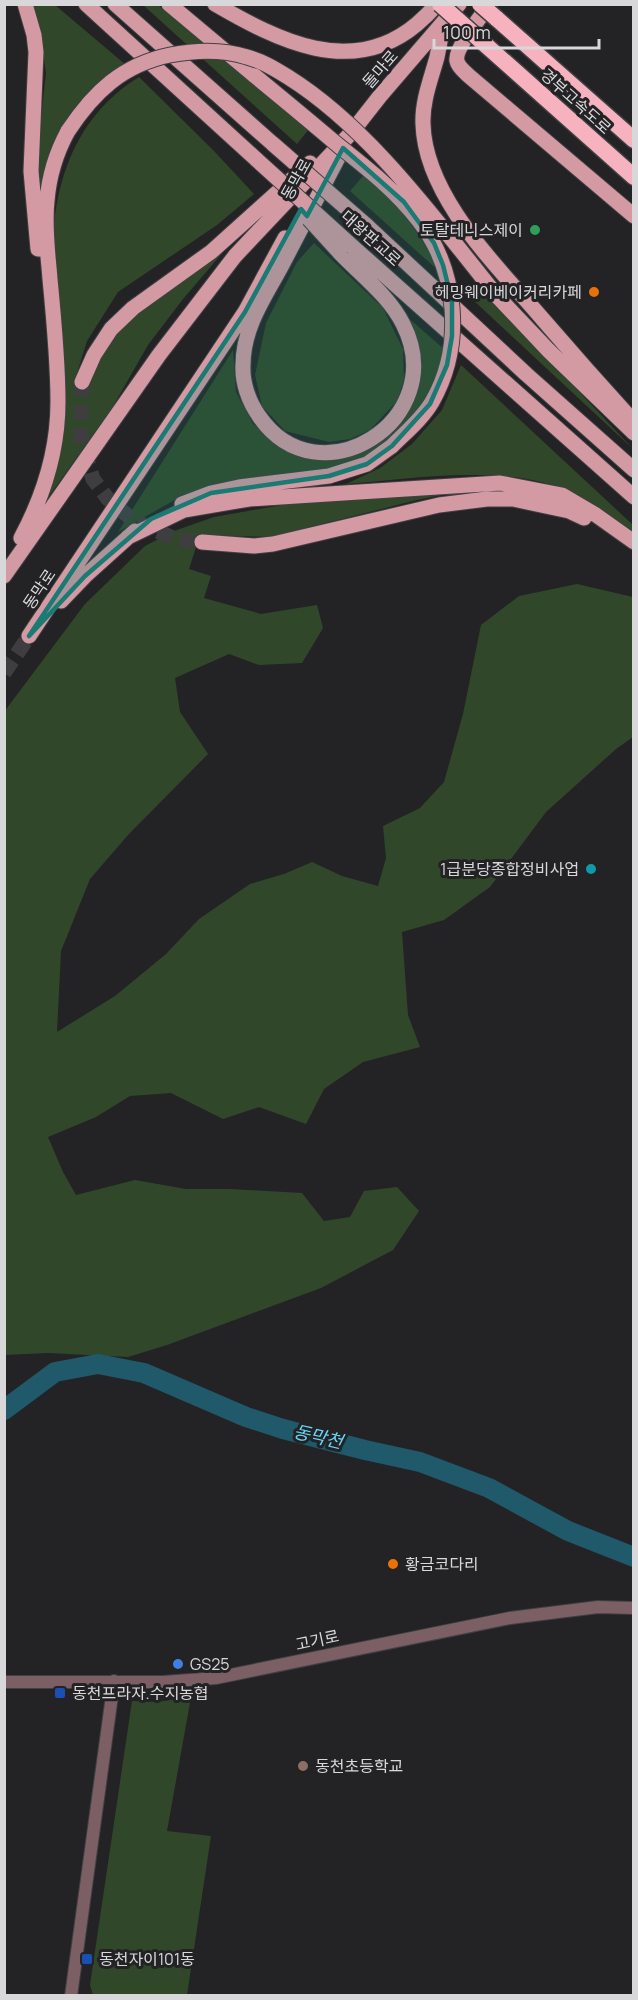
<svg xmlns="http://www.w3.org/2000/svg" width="638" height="2000" font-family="Manrope,'Noto Sans KR',sans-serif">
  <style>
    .green { fill: #304829 }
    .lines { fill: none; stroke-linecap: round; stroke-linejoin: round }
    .river { stroke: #1f596a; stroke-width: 20 }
    .major-tunnel { stroke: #3e3e41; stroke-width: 15; stroke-dasharray: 15 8; stroke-linecap: butt }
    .minor-casing { stroke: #404043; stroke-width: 14 }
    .major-casing { stroke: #404043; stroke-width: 17 }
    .highway-casing { stroke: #404043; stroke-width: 19 }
    .minor { stroke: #7b5f64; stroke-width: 12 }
    .major { stroke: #d39aa4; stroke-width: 15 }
    .highway { stroke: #f6b2be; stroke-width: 16 }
    .major-bridge-casing { stroke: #404043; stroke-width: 17; stroke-linecap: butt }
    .highway-bridge-casing { stroke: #404043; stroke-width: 19; stroke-linecap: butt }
    .major-bridge { stroke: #d39aa4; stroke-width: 15 }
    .highway-bridge { stroke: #f6b2be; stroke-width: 16 }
    .marked { fill: #197b73; fill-opacity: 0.2; stroke: #197b73; stroke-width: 4.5; stroke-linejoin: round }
    .leisure-dot { fill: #2e9e5b; stroke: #232326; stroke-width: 2 }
    .food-dot { fill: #e8710a; stroke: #232326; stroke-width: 2 }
    .culture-dot { fill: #0f9aa8; stroke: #232326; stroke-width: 2 }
    .shop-dot { fill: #3f7fe0; stroke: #232326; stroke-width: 2 }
    .transit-dot { fill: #1a4fb4; stroke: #232326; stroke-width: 2 }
    .education-dot { fill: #8d6e63; stroke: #232326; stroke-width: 2 }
    .labels { text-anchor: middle; stroke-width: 6; stroke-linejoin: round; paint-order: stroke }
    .street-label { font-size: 16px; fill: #d8d8da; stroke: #232326 }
    .poi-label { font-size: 16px; fill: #d8d8da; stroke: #232326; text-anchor: start }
    .water-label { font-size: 18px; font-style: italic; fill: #69d8f9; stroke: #232326 }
  </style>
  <rect width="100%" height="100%" fill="#232326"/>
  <path class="green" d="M31 5H55L126 65 102 79 75 111 39 203 36 164 46 73 37 16Z
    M143 5H158L309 129 297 144Z
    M139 77 214 151 254 194 217 225 118 292 87 341 76 376 87 381 115 330 231 243 183 299 148 345 112 408 47 499C53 472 61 445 64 418 66 397 65 360 63 340 60 316 54 291 53 267 50 192 72 118 139 77Z
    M364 175C400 207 418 230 441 273L350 191Z
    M314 243 383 308 403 349 404 380 397 401 370 430 350 439 329 442 285 431 262 406 255 375 266 323 297 262Z
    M476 282 633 449 472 299Z
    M405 315 444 349 434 382 413 418 390 440 363 458 327 470 227 484 180 497 118 532 233 350 236 392 253 424 286 450 323 461 362 451 381 440 398 425 412 403 419 381V360L417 340Z
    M461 365 633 525V531C611 516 586 499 562 489 505 464 407 479 346 484L380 468 412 444 442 410Z
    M456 492 417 500 270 537 200 535 189 569 211 576 204 598 261 614 317 605 323 628 302 663 259 665 229 654 175 678 180 712 208 754 128 835 90 879 61 951 57 1032 115 996 166 954 199 919 250 884 284 874 312 862 342 876 378 886 386 858 383 826 420 808 444 782 463 714 481 625 519 596 577 584 633 597V737L616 749 546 812 490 887 444 920 402 932 408 1015 420 1047 363 1062 324 1089 306 1124 259 1107 223 1119 171 1093 130 1096 96 1117 48 1137 63 1172 76 1195 135 1180 186 1189H229L302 1193 324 1221 350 1217 364 1191 397 1187 419 1211 393 1250 321 1288 167 1345 128 1357 48 1353 5 1355 4 712 85 604 145 546 174 531 214 517 322 498Z
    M191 1697 167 1831 211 1836 187 1995H93L90 1985 132 1701 157 1702Z"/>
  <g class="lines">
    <path class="river" d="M4 1410 55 1372 98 1364 144 1373 246 1417 283 1429 365 1450 420 1462 489 1488 568 1531 634 1557"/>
    <path class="major-tunnel" d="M82 382 81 440 93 479 108 499 134 521 178 540 202 542
      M4 673 29 636"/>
    <defs>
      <path id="minor" d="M4 1682H163L216 1678 510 1618 598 1607 634 1608
        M71 1996 114 1681"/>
      <path id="major" d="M25 4 34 35 36 52 31 171 38 249
        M86 4 257 160
        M115 4 273 144
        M169 4 255 76
        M215 4C277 40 352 79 417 24 424 18 431 11 437 4
        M490 4C482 15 454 49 457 61 458 67 465 72 469 76L634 216
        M443 26C441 36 439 47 437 57 431 79 422 101 423 124 425 196 496 265 540 316 571 352 602 387 634 422
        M367 226 526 374 634 470
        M353 247 634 497
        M340 253C361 275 389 296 403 324 452 420 318 503 259 416 249 402 242 383 243 365 243 327 265 297 282 265 302 227 321 190 341 152
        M498 297 549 351 634 433
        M82 382 94 355 111 329 133 308 211 252 310 163
        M182 504 211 493 239 487 329 476 367 464 392 446
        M128 537 184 510 249 499 500 483 562 495 596 515 634 542
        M21 538C43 497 58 449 58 402 58 361 54 320 50 279 48 253 44 227 47 201 49 176 56 153 68 131
        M202 542 254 546 273 544 439 505 487 499H513L569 511 584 518
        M4 576 159 355 235 256 351 133 380 96 459 4
        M61 601 85 576 135 531
        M29 636 245 312 285 238"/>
      <path id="highway" d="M496 18 634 140
        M479 39 634 177"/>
    </defs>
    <use href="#minor" class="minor-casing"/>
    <use href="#major" class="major-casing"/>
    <use href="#highway" class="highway-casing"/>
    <use href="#minor" class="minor"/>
    <use href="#major" class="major"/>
    <use href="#highway" class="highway"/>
    <defs>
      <path id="major-bridge" d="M255 76C283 99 311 122 339 146 367 168 397 192 419 221 458 271 464 346 432 402 422 419 406 432 392 446
        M68 131C94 92 122 65 170 55 196 50 222 49 247 57 262 61 275 69 288 77 371 129 437 222 498 297
        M273 144 367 226
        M257 160 353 247
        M309 219 340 253"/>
      <path id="highway-bridge" d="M440 4 479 39
        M480 4 496 18"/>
    </defs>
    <use href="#major-bridge" class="major-bridge-casing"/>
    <use href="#highway-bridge" class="highway-bridge-casing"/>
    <use href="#major-bridge" class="major-bridge"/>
    <use href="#highway-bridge" class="highway-bridge"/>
  </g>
  <path class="marked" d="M343 148 404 202 434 243 443 265 452 301V336L447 365 430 404 392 446 367 464 329 476 211 493 151 519 85 576 29 636 245 312 301 209 307 216Z"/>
  <circle class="leisure-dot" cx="535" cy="230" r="6"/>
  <g class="food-dot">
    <circle cx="594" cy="292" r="6"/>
    <circle cx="393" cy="1564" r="6"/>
  </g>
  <circle class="culture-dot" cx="591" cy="869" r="6"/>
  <circle class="shop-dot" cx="178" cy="1664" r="6"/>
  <g class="transit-dot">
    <rect x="54" y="1687" width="12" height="12" rx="3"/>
    <rect x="81" y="1953" width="12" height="12" rx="3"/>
  </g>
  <circle class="education-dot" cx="303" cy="1766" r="6"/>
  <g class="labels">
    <g class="street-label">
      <text transform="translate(380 69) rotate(-49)" y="6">돌마로</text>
      <text transform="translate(576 101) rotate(42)" y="6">경부고속도로</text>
      <text transform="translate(296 179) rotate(-61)" y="6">동막로</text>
      <text transform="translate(371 238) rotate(42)" y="6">대왕판교로</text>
      <text transform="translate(39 589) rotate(-56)" y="6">동막로</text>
      <text transform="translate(317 1640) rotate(-12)" y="6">고기로</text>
    </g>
    <g class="poi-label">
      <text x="523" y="236" text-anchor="end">토탈테니스제이</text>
      <text x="582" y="298" text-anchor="end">헤밍웨이베이커리카페</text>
      <text x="579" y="875" text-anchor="end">1급분당종합정비사업</text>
      <text x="405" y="1570">황금코다리</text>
      <text x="190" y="1670">GS25</text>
      <text x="72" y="1699">동천프라자.수지농협</text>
      <text x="315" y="1772">동천초등학교</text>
      <text x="99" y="1965">동천자이101동</text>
    </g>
    <g class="water-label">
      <text transform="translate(318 1437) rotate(13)" y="6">동막천</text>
    </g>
  </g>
  <rect width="638" height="2000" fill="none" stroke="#d8d8da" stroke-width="12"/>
  <path d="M434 39v9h165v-9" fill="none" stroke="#d8d8da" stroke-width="3"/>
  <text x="443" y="39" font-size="18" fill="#d8d8da" stroke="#232326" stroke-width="4.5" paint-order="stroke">100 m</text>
</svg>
